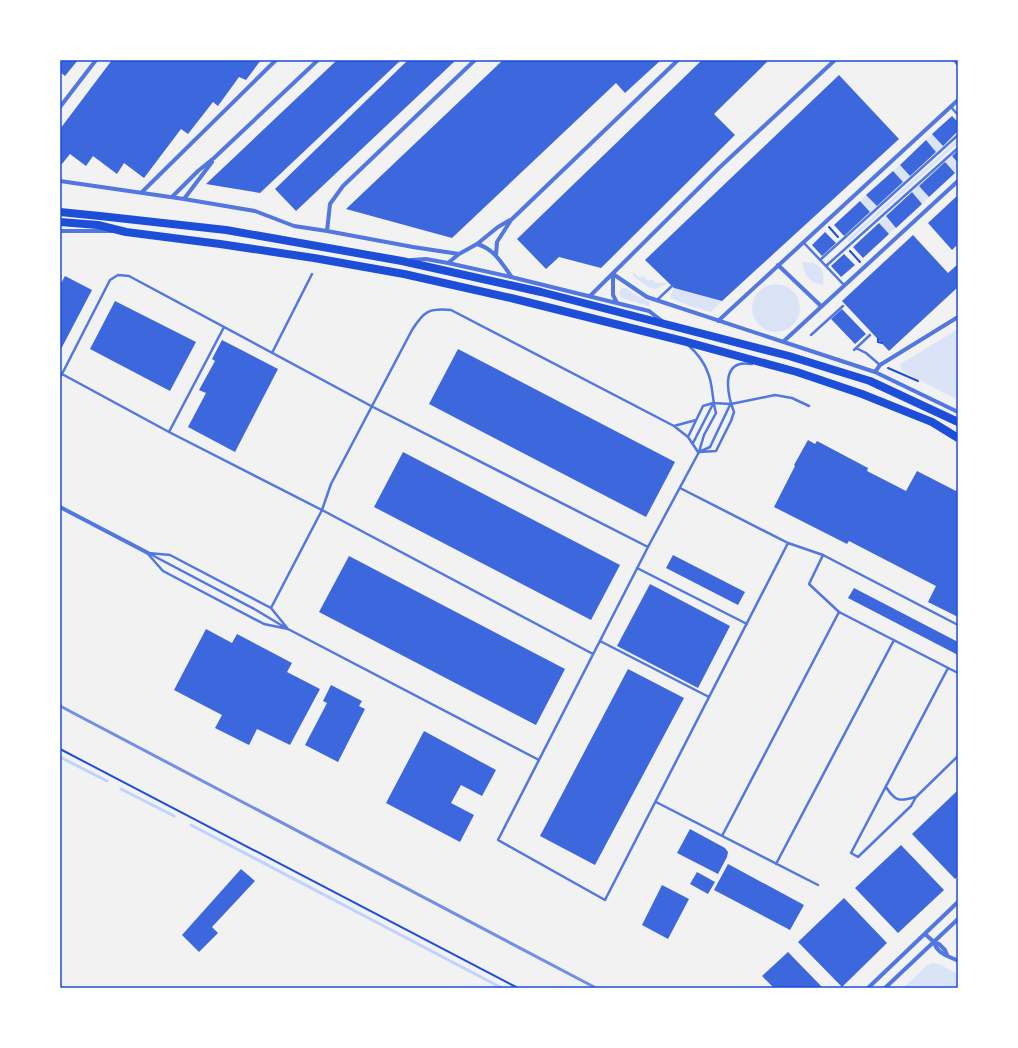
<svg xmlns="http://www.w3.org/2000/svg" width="1018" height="1048" font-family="'Sofia Sans Condensed',sans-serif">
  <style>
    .green { fill: #dbe4f7 }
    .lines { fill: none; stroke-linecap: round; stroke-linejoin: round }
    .stream { stroke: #bfd3fe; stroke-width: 3 }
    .building { fill: #3d67dc }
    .path { stroke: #1d4ed8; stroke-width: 2 }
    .service { stroke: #5277de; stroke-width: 2.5 }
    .minor { stroke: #5277de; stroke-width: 4 }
    .trunk { stroke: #1d4ed8; stroke-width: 8 }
    .rail { stroke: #7290e2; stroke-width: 3 }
    .neatline { fill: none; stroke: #1d4ed8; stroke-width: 1.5 }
  </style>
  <rect width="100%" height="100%" fill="#f2f2f2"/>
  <path class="green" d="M932 134 943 146 936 152 926 140Z
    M958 139V143L849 242 847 240Z
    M952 156 958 163V171L955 173 945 162Z
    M900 165 910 176 903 182 893 171Z
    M919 186 929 197 922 204 912 192Z
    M866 195 877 206 870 212 860 201Z
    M886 216 896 228 889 234 879 223Z
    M802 262C819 261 825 267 823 285 809 283 804 275 802 262Z
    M633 272 640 278 643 276 648 281 651 279 656 283H668L656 289 650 288 633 276Z
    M752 308a24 24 0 1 1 48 0a24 24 0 1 1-48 0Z
    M622 288H626L635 295 650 302 649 306 624 299 620 297 619 292Z
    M674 288 722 301 711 312 687 305 671 298V295Z
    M958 329V400L902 371 900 364Z
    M933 963 941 965 958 974V988H903L927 965Z"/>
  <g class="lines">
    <path class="stream" d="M60 757 107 781
      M121 789 174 816
      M191 825 502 988"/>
  </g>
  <path class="building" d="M60 60H78L65 76 60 72Z
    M112 60H261L246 80 239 77 218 106 213 102 188 134 181 129 144 178 124 163 117 174 93 156 86 166 70 154 62 164 60 163V129Z
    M337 60H401L260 193 206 184Z
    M408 60H456L296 211 275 189Z
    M503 60H661L625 93 616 83 452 238 346 209Z
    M702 60H769L714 114 735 135 601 268 559 257 546 269 517 239Z
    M839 75 899 139 722 301 674 288 645 260Z
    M952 116 958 122V131L943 146 932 134Z
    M926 140 936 152 910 176 900 165Z
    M958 150V163L952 156Z
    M945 162 955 173 929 197 919 186Z
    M893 171 903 182 877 206 866 195Z
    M912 192 922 204 896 228 886 216Z
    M958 195V244L952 250 928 223Z
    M860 201 870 212 844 236 834 225Z
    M879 223 889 234 863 258 853 247Z
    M825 232 836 243 822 256 812 245Z
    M913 235 948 273 958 264V287L889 351 842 301Z
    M844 254 855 265 841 277 831 266Z
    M65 276 92 290 60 351V285Z
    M115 301 196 342 170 391 90 349Z
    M842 309 866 334 855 344 831 319Z
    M222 340 278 369 235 452 188 427 206 393 199 390 215 361 212 359Z
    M458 349 675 462 646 517 429 404Z
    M808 440 815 444 817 441 868 468 867 471 906 491 917 471 958 492V617L928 602 936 586 849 541 847 544 774 507 795 466 794 465Z
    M403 452 620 565 591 620 374 507Z
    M673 555 745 592 738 605 666 568Z
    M349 556 565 669 536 725 319 612Z
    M650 584 730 626 698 688 617 646Z
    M854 588 958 642V655L848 598Z
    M206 629 232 643 237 634 292 663 287 672 320 689 290 745 257 729 249 745 215 728 222 715 174 690Z
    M628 669 684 698 595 865 540 836Z
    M331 685 362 701 359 706 365 709 338 762 305 745 327 703 323 701Z
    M424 731 496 770 482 796 461 785 451 803 474 815 460 842 386 803Z
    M957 791 958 792V876L955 879 912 834Z
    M690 829 725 848 728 852 727 857 718 874 677 853Z
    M901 845 944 890 898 933 855 888Z
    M728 864 804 905 790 930 714 890Z
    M241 869 255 881 212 927 218 933 199 952 182 935Z
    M697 872 715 882 708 894 690 884Z
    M662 885 689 899 668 939 642 925Z
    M844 898 887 943 842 987 798 942Z
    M788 952 821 986 823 988H774L762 976Z"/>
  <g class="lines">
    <path class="path" d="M829 227 838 237
      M850 251 860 262
      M878 339V342L882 343
      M888 368 918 381
      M60 749 518 988"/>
    <path class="service" d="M951 107 958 115
      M803 242 844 285
      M820 260 958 135
      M826 266 958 148
      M657 300 672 286
      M811 335 843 306
      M688 345C697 353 704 361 708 373 713 384 712 400 716 413L704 435 699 452 648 547 498 840 605 900 788 543
      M856 348 866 353 880 365
      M854 350 870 335
      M272 353 312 274
      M62 374 110 280 118 275 129 276 373 407 648 547
      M60 377 62 374 169 432 322 510 593 654
      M674 426 696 420
      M169 432 224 327
      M688 437 703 406 713 403 731 404 775 395 792 398 809 406
      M693 443 713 404
      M701 451 710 447 730 405
      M699 452 716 451 731 421 734 412C729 399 721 369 740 364 744 363 748 364 752 364
      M680 488 788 543 823 555 958 625
      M148 553 170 555 271 608 288 629 539 760
      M148 554 163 571 264 624 288 629
      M150 554 256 610 286 628
      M637 568 747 624
      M271 608 322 510 331 484 412 330C424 311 429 308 451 310L674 426 688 437 698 452
      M839 612 958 673
      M600 641 709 697
      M948 668 851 853 858 857 911 806 916 797 958 756
      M886 787C895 801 899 802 915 797
      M656 802 818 885
      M722 836 839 612 809 584 823 555
      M776 864 894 640"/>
    <path class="minor" d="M955 60 958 64
      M60 107 96 60
      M60 181 184 199 255 211 294 226 327 231 413 247 459 254
      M142 192 276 60
      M172 197 198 171 214 158 318 60
      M184 199 212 162
      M60 231H112
      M327 231 330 204 343 186 475 60
      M477 244 498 227 510 220
      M496 255 497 242 511 220 678 60
      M411 260 426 259 448 263 511 277 649 311 662 321
      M448 263 459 254 477 244C494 249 501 262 511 276
      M778 265 821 306
      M613 274 647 297 875 372 958 412
      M613 274V295L617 303
      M590 296 719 168 835 60
      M718 321 958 100
      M784 341 958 181
      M875 372 880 365 958 317
      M60 507 148 553
      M925 934 934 942 939 944 945 950 947 955
      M934 942C937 954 949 956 958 961
      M868 988 958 902
      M885 988 958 919"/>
    <path class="trunk" d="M60 212 100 216 226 230 402 261 541 292 789 356 870 381 958 422
      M60 222 98 225 126 232 220 244 314 258 404 274 511 298 683 341 797 372 862 394 932 422 958 438"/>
    <path class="rail" d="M60 706 596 988"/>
  </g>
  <rect width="1018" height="1048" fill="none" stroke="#ffffff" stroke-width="122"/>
  <rect x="61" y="61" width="896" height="926" class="neatline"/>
</svg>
